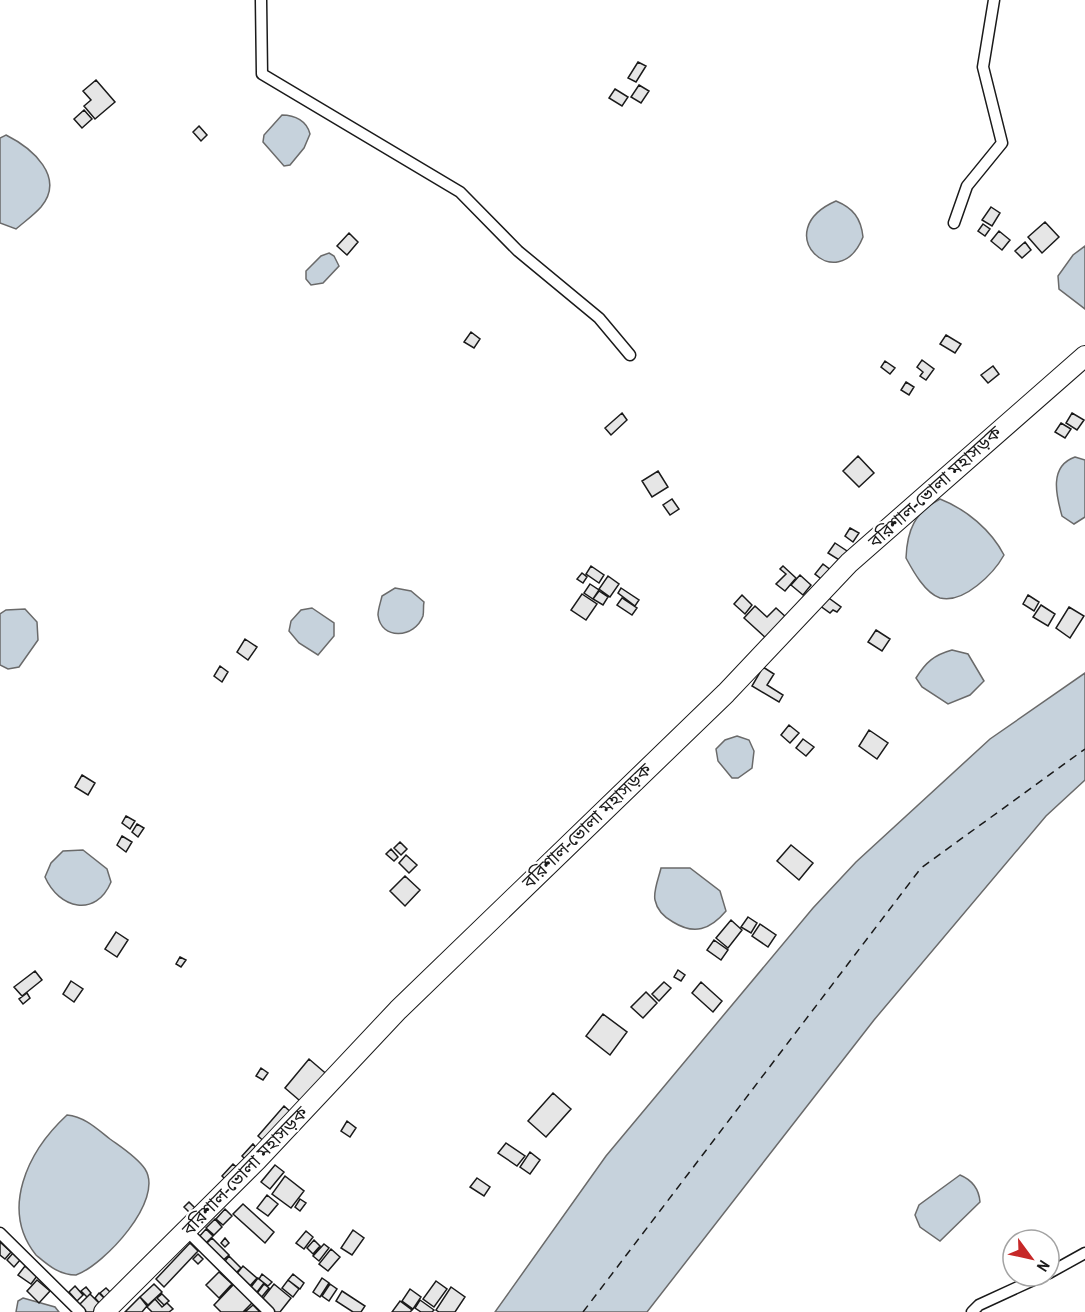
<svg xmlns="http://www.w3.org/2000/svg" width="1085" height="1312" font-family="'Archivo Narrow','Noto Sans Bengali',sans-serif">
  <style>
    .water { fill: #c6d2dc; stroke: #6a6a6a; stroke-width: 1.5 }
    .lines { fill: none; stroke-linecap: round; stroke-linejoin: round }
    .ferry { stroke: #1a1a1a; stroke-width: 1.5; stroke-dasharray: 8 6; stroke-linecap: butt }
    .building { fill: #e6e6e6; stroke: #1a1a1a; stroke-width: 1.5 }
    .street-casing { stroke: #1a1a1a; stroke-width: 13 }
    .highway-casing { stroke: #1a1a1a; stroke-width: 22 }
    .street { stroke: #fff; stroke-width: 10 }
    .highway { stroke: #fff; stroke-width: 20 }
    .labels { text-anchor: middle; stroke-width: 4.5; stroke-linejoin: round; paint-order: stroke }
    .street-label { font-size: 18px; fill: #1a1a1a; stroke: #fff }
  </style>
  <rect width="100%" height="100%" fill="#fff"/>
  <path class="water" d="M282 115C295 115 307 121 310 134L304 148 290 165 284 166 263 142 264 135Z
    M6 135C32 148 66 177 41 207 34 215 24 222 16 229L0 223V138Z
    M836 201C853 208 861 218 863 237 838 299 767 231 836 201Z
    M1085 246V309L1059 289 1058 276 1073 255Z
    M329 253 334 256 339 266 323 283 311 285 306 279V271L321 256Z
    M1075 457 1085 460V517L1074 524 1062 516C1056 495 1049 466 1075 457Z
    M940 499C966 509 991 530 1004 555 994 573 964 604 940 598 925 593 913 571 906 558 907 530 915 512 940 499Z
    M395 588 411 591 424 602C423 606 424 612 423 616 415 638 381 641 378 615 378 609 381 601 382 596Z
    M312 608 334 623V636L318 655 299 643 289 631 291 621 301 610Z
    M25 609 37 622 38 640 19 667 8 669 0 665V614L6 610Z
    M952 650 968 654 984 681 970 695 948 704 922 687 916 678C926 662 934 655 952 650Z
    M1085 673V780L1046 816 874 1020 647 1312H495L606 1156 813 908 856 862 990 739Z
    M737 736 749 740 754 751 752 768 738 778H732L718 761 716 749 725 740Z
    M83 850 107 869 111 882C96 918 59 909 45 877L51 863 63 851Z
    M661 868H690L720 891 726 911C710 930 694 935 673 922 664 917 657 910 655 900 653 891 659 877 661 868Z
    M67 1115C85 1117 96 1128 110 1139 121 1147 137 1157 145 1169 165 1200 104 1265 76 1275 59 1275 48 1265 36 1255 0 1210 27 1152 67 1115Z
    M960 1175C972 1180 979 1189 980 1202L940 1241 920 1227 915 1215 919 1205Z
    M23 1298 55 1307 59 1312H16L18 1301Z"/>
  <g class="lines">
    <path class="ferry" d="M583 1312 921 868 1085 749"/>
  </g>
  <path class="building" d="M638 62 646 66 636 82 628 78Z
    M96 80 115 102 95 119 84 106 91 100 83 91Z
    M639 85 649 91 641 103 631 97Z
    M615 89 628 97 622 106 609 98Z
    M84 110 92 119 82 128 74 119Z
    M199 126 207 135 201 141 193 132Z
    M991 207 1000 213 992 226 982 220Z
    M1045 222 1059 237 1042 253 1028 237Z
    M983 224 990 229 985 236 978 231Z
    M999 231 1010 240 1002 250 991 241Z
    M349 233 358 242 347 255 337 246Z
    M1025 242 1031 250 1022 258 1015 251Z
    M471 332 480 339 474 348 464 342Z
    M946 335 961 344 955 353 940 344Z
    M922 360 934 369 926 380 920 376 923 372 917 367Z
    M885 361 895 368 890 374 881 367Z
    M993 366 999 374 988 383 981 375Z
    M906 382 914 387 909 395 901 390Z
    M622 413 627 420 611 435 605 428Z
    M1072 413 1084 420 1077 430 1066 423Z
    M1061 423 1071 429 1065 438 1055 432Z
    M858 456 874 473 859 487 843 471Z
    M658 471 668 487 652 497 642 481Z
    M672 499 679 509 670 515 663 505Z
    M850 528 859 533 853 542 845 536Z
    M835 543 850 553 844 563 828 553Z
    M823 564 832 571 824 581 815 574Z
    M591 566 604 575 599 583 586 574Z
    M783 566 796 578 785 591 776 584 786 574 780 569Z
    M582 573 587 577 583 583 577 579Z
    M800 575 811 585 803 595 791 585Z
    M608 576 619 584 610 597 599 589Z
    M590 584 599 590 593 599 584 593Z
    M621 588 639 600 635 606 618 593Z
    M599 591 608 597 603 605 593 599Z
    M582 594 597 604 586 620 571 610Z
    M742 595 752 605 745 614 734 604Z
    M1028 595 1039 602 1034 611 1023 604Z
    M826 596 841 607 837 612 833 610 830 613 819 605Z
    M622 598 637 608 632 615 617 605Z
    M1041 605 1055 614 1048 626 1033 617Z
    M755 606 767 617 776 608 787 618 767 639 744 618Z
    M1069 607 1084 616 1070 638 1056 628Z
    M876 630 890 639 882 651 868 642Z
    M245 639 257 647 248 660 237 652Z
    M220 666 228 672 222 682 214 676Z
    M763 667 774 674 767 685 783 695 779 702 752 686Z
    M789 725 799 733 790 743 781 735Z
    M869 730 888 743 877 759 859 746Z
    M803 739 814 747 806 756 796 748Z
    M82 775 95 783 88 795 75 787Z
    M126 816 135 821 130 829 122 823Z
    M137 824 144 828 138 837 132 832Z
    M122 836 132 842 126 852 117 845Z
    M400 842 407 849 401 855 394 848Z
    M791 845 813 863 799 880 777 861Z
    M391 849 398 857 394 861 386 854Z
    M406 855 417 865 409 873 399 863Z
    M405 876 420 890 405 906 390 891Z
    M748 917 757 923 751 933 741 927Z
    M731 920 742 930 728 948 716 938Z
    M760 924 776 935 768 947 752 936Z
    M116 932 128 940 117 957 105 949Z
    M714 940 728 950 721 960 707 950Z
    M180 957 186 960 181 967 176 964Z
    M678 970 685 975 681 981 674 977Z
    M35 971 42 980 22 996 14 987Z
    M71 981 83 989 74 1002 63 994Z
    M664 982 671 988 659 1001 652 994Z
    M701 982 722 1001 713 1012 692 993Z
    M646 992 657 1003 643 1018 631 1007Z
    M27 993 30 998 23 1004 19 999Z
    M603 1014 627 1032 610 1055 586 1036Z
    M309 1059 330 1077 306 1106 285 1088Z
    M261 1068 268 1073 263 1080 256 1076Z
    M553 1093 571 1109 546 1137 528 1121Z
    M284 1106 294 1115 268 1145 258 1136Z
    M347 1121 356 1128 350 1137 341 1131Z
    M506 1143 525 1156 517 1166 498 1153Z
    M253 1144 259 1151 248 1162 242 1156Z
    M530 1152 540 1160 530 1174 520 1167Z
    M233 1164 241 1171 229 1183 222 1176Z
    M275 1165 284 1172 270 1189 261 1182Z
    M285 1176 304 1191 291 1208 272 1194Z
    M477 1178 490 1187 484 1196 470 1187Z
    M267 1195 278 1204 268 1216 257 1208Z
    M300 1199 306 1203 300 1211 295 1207Z
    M189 1202 196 1209 191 1214 184 1207Z
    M243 1204 274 1232 265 1243 233 1214Z
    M225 1209 232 1216 223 1225 216 1219Z
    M215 1219 222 1227 214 1235 206 1228Z
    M206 1229 213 1236 204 1245 198 1238Z
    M353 1230 364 1238 352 1255 341 1248Z
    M306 1231 313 1237 304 1249 296 1243Z
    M212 1238 229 1255 221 1262 205 1245Z
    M225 1238 229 1243 225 1247 221 1243Z
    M314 1240 320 1246 313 1254 307 1248Z
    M0 1242 11 1252 5 1259 0 1255Z
    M190 1243 198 1251 164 1287 156 1279Z
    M324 1244 329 1248 319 1261 313 1256Z
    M331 1249 340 1257 328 1271 319 1264Z
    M13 1253 20 1260 14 1267 7 1260Z
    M198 1254 203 1259 198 1264 193 1259Z
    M229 1256 241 1268 233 1276 222 1265Z
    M25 1266 37 1276 31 1284 18 1275Z
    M243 1266 257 1278 248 1288 235 1276Z
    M219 1272 232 1284 219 1298 206 1285Z
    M262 1274 272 1282 268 1286 259 1279Z
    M293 1274 304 1283 300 1289 288 1280Z
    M258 1278 264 1283 254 1296 248 1291Z
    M322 1278 329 1283 320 1297 313 1292Z
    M37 1280 50 1291 39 1303 27 1291Z
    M288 1280 299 1289 293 1297 282 1288Z
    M436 1281 447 1289 434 1307 423 1299Z
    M154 1284 162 1292 148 1305 140 1297Z
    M234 1284 253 1302 243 1312H221L214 1305Z
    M264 1284 269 1288 260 1299 255 1296Z
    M274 1284 291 1298 280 1312H273L260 1302Z
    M330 1284 337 1289 329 1301 322 1296Z
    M75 1286 83 1295 77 1301 69 1292Z
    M86 1287 91 1293 87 1297 81 1291Z
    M451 1287 465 1297 455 1312H439L436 1310Z
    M106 1288 114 1296 108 1302 100 1293Z
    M410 1289 421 1297 413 1309 402 1301Z
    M342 1291 365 1306 361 1312H353L336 1301Z
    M99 1293 107 1301 102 1306 95 1298Z
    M90 1294 102 1306 96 1312H86L79 1305Z
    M162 1294 169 1301 164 1305 157 1298Z
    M140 1297 147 1306 142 1312H125Z
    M155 1299 162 1307 167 1303 173 1309 169 1312H152L147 1307Z
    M420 1300 434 1310 432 1312H421L415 1308Z
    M400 1301 412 1310 410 1312H392Z
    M253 1305 260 1312H245Z"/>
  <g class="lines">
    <defs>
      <path id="street" d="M261 0 262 74 460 192 518 251 599 318 630 355
        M954 223 967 186 1002 143 983 67 994 0
        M187 1231 269 1312
        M0 1233 80 1312
        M1049 1273 1085 1253
        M972 1312 979 1305 1042 1276"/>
      <path id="highway" d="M104 1312 257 1160 398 1010 726 693 849 563 1085 356"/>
    </defs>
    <use href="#street" class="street-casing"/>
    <use href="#highway" class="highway-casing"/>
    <use href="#street" class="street"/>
    <use href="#highway" class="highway"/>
  </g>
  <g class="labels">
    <g class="street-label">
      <text transform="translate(935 487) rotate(-42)" y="6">বরিশাল-ভোলা মহাসড়ক</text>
      <text transform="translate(587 826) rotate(-44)" y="6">বরিশাল-ভোলা মহাসড়ক</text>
      <text transform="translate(245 1171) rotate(-46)" y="6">বরিশাল-ভোলা মহাসড়ক</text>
    </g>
  </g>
  <g transform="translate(1031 1258) rotate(123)"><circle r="28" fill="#ffffff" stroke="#a3a3a3" stroke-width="1.5"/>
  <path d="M0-4.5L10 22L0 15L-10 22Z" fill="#c62828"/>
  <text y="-9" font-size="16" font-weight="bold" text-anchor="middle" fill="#1a1a1a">N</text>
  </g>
</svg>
